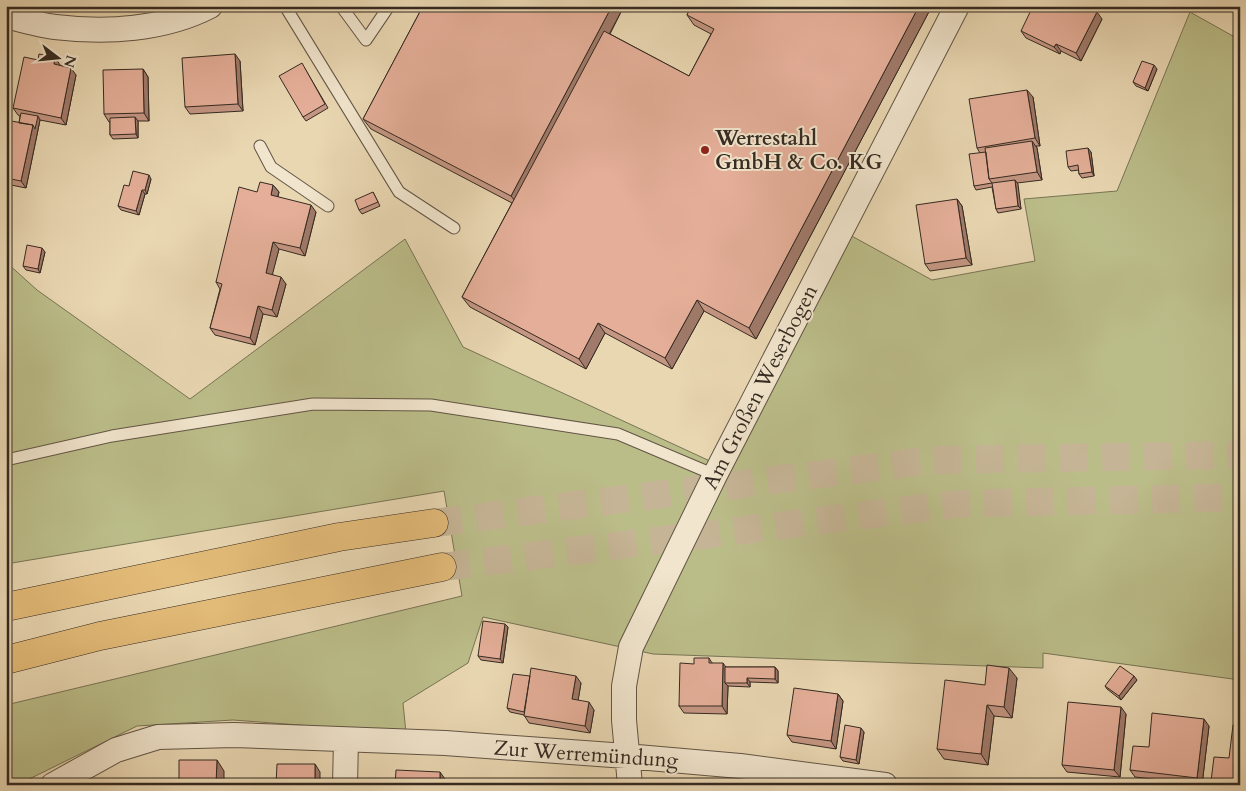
<svg xmlns="http://www.w3.org/2000/svg" width="1246" height="791" font-family="Cardo,serif">
  <style>
    .green { fill: #bbbd89; stroke: #787455 }
    .lines { fill: none; stroke-linecap: round; stroke-linejoin: round }
    .highway-tunnel { stroke: #c5b495; stroke-width: 28; stroke-dasharray: 28 14; stroke-linecap: butt }
    .lane-casing { stroke: #625545; stroke-width: 13 }
    .street-casing { stroke: #625545; stroke-width: 26 }
    .highway-casing { stroke: #352a21; stroke-width: 29 }
    .lane { stroke: #f1e5cd; stroke-width: 11 }
    .street { stroke: #f1e5cd; stroke-width: 24 }
    .highway { stroke: #e4bc79; stroke-width: 28 }
    .wall { fill: #c49683; stroke: #352a21 }
    .shaded-wall { fill: #a07a6a; stroke: #352a21 }
    .building { fill: #e4ae98; stroke: #352a21 }
    .poi-dot { fill: #8f2418; stroke: #f1e5cd; stroke-width: 2 }
    .labels { text-anchor: middle; stroke-width: 4; stroke-linejoin: round; paint-order: stroke }
    .poi-label { font-size: 21px; font-weight: bold; fill: #352a21; stroke: #f1e5cd; text-anchor: start }
    .street-label { font-size: 21px; fill: #352a21; stroke: #f1e5cd }
  </style>
  <rect width="100%" height="100%" fill="#e9d7b2"/>
  <filter id="stains"><feTurbulence type="fractalNoise" baseFrequency=".004" numOctaves="4"/><feColorMatrix values="0 0 0 0 .2 0 0 0 0 .09 0 0 0 0 .02 0 0 0 .5 -.17"/></filter>
  <radialGradient id="worn" r=".72"><stop offset=".6" stop-color="#630" stop-opacity="0"/><stop offset="1" stop-color="#630" stop-opacity=".3"/></radialGradient>
  <path class="green" d="M1190 12 1240 40V680L1043 653V668L653 654 483 617 468 663 403 703 406 733 233 720 137 726 17 785H6V705L462 596 444 491 6 564V262L37 290 190 399 405 239 463 347 712 462 837 228 932 280 1035 261 1024 199 1117 191Z"/>
  <g class="lines">
    <path class="highway-tunnel" d="M434 523 932 460 1240 455
      M442 567 955 504 1240 497"/>
    <defs>
      <path id="lane" d="M285 6 399 192 454 228
        M341 6 366 40 389 6
        M260 146 271 167 328 206
        M6 460 112 436 313 404 431 405 618 434 715 475"/>
      <path id="street" d="M6 16C22 20 39 25 55 27 106 33 164 30 210 6
        M53 785 116 750 158 737 234 735 445 743 626 756 740 766 885 785
        M345 785 346 740
        M630 785 624 720V686L631 647 715 475 957 6"/>
      <path id="highway" d="M6 607 339 537 434 523
        M6 660 100 636 442 567"/>
    </defs>
    <use href="#lane" class="lane-casing"/>
    <use href="#street" class="street-casing"/>
    <use href="#highway" class="highway-casing"/>
    <use href="#lane" class="lane"/>
    <use href="#street" class="street"/>
    <use href="#highway" class="highway"/>
  </g>
  <path class="wall" d="M423 6H624L610 34 689 76 711 34 694 25 687 15 691 6H932L756 339 704 311 672 369 605 333 586 369 470 307 462 297 512 203 371 129 363 119Z
    M1102 19 1081 61 1061 51 1060 54 1026 38 1021 31Z
    M240 61 243 111 190 114 185 107Z
    M60 65 76 75 66 125 40 120 26 188 6 184V120L19 123 20 116 18 115 13 108Z
    M304 67 328 108 306 121 303 117Z
    M143 69 148 77 149 121H138V138L113 139 110 135V122H109L104 114Z
    M1157 69 1148 91 1136 86 1133 82Z
    M1033 97 1040 146H1036L1037 148 1042 180 1017 183 1021 209 998 213 996 209 992 187 976 190 974 186 980 153 977 148Z
    M1091 152 1094 176 1082 178 1079 174V170L1071 171 1068 167Z
    M151 179 147 194H145L139 215 121 210 118 206 129 186Z
    M273 185 279 192 278 197 316 212 305 256 279 249 272 274 286 284 277 317 263 314 255 345 215 335 210 328 220 289 216 282 257 192Z
    M373 192 380 206 362 214 359 210Z
    M957 199 962 206 972 265 930 271 925 264Z
    M45 252 40 273 26 270 23 266Z
    M505 624 508 627 503 663 481 660 478 656Z
    M709 658 712 663 725 667H775L778 671V683L750 682V687L728 686 727 714 684 713 679 706 694 664Z
    M1017 678 1012 718 994 716 988 765 944 759 937 749 985 685Z
    M1137 680 1121 700 1107 689 1105 686Z
    M581 683 578 700 594 710 590 733 529 723 524 715 510 712 507 708Z
    M838 694 843 701 836 749 792 742 787 735Z
    M1126 714 1120 777 1067 772 1062 765Z
    M1209 726 1202 785 1135 777 1130 770 1149 747Z
    M864 732 859 764 843 761 840 757Z
    M1211 781 1240 785H1213Z"/>
  <path class="shaded-wall" d="M612 6H624L519 206 511 196Z
    M919 6H932L756 339 749 328Z
    M1097 12 1102 19 1081 61 1076 53Z
    M1056 44 1061 51 1060 54 1054 47Z
    M235 54 240 61 243 111 238 104Z
    M55 57 60 65 59 71 54 64Z
    M1154 65 1157 69 1148 91 1145 88Z
    M71 68 76 75 66 125 61 118Z
    M143 69 148 77 149 121 144 113Z
    M1027 90 1033 97 1040 146 1035 138Z
    M38 116 40 120 26 188 21 181 33 125Z
    M135 117 138 121V138L136 134Z
    M1032 141 1037 148 1042 180 1037 172Z
    M1088 148 1091 152 1094 176 1092 172Z
    M149 175 151 179 147 194 145 190Z
    M1015 180 1018 184 1021 209 1018 206Z
    M273 185 279 192 276 202 271 195Z
    M142 190 145 194 139 215 136 211Z
    M957 199 962 206 972 265 966 258Z
    M311 205 316 212 305 256 300 248Z
    M273 242 279 249 271 280 266 273Z
    M42 248 45 252 40 273 38 269Z
    M281 277 286 284 277 317 272 310Z
    M697 300 704 311 672 369 665 358Z
    M258 306 263 314 255 345 250 338Z
    M598 323 605 333 586 369 579 359Z
    M505 624 508 627 503 663 500 659Z
    M723 663 728 670 725 683 728 686 727 714 722 706Z
    M775 667 778 671V683L775 679Z
    M1009 668 1017 678 1012 718 1004 707Z
    M576 676 581 683 577 707 572 699Z
    M1134 676 1137 680 1121 700 1119 696Z
    M747 678 750 682V687L747 683Z
    M838 694 843 701 836 749 831 741Z
    M589 702 594 710 590 733 585 726Z
    M987 705 994 716 988 765 981 754Z
    M1121 707 1126 714 1120 777 1114 770Z
    M1204 719 1209 726 1202 785 1197 778Z
    M861 728 864 732 859 764 856 760Z
    M217 760 224 771V785H216Z
    M315 764 320 772V785H315Z
    M440 772 445 779V785H440Z"/>
  <path class="building" d="M423 6H612L511 196 363 119Z
    M691 6H919L749 328 697 300 665 358 598 323 579 359 462 297 604 31 689 76 714 29 687 15Z
    M1033 6H1085L1097 12 1076 53 1056 44 1054 47 1021 31Z
    M39 54 55 57 54 64 71 68 61 118 13 108 24 57 38 60Z
    M235 54 238 104 185 107 182 58Z
    M1142 61 1154 65 1145 88 1133 82Z
    M302 63 325 104 303 117 279 76Z
    M143 69 144 113 104 114 103 70Z
    M1027 90 1035 138 977 148 969 99Z
    M21 113 38 116 35 129 33 125 19 123Z
    M135 117 136 134 110 135V118Z
    M6 120 33 125 21 181 6 178Z
    M1032 141 1037 172 989 179 985 148Z
    M1088 148 1092 172 1079 174 1078 165 1068 167 1066 151Z
    M986 152 989 179 992 183 974 186 969 154Z
    M133 171 149 175 145 190H142L136 211 118 206 124 185 129 186Z
    M1015 180 1018 206 996 209 992 183Z
    M260 182 273 185 271 195 311 205 300 248 273 242 266 273 281 277 272 310 258 306 250 338 210 328 222 284 216 282 239 187 257 192Z
    M373 192 378 202 359 210 355 200Z
    M957 199 966 258 925 264 916 205Z
    M27 245 42 248 38 269 23 266Z
    M483 621 505 624 500 659 478 656Z
    M694 658H709V663H723L722 706H679L680 663 694 664Z
    M987 665 1009 668 1004 707 987 705 981 754 937 749 945 680 985 685Z
    M1120 666 1134 676 1119 696 1105 686Z
    M725 667H775V679L747 678V683H725Z
    M531 668 576 676 572 699 589 702 585 726 524 716Z
    M513 674 530 676 524 712 507 708Z
    M794 688 838 694 831 741 787 735Z
    M1068 702 1121 707 1114 770 1062 765Z
    M1152 713 1204 719 1197 778 1130 770 1133 746 1149 747Z
    M845 725 861 728 856 760 840 757Z
    M1233 725H1240V785L1211 781 1214 757 1229 758Z
    M179 760H217L216 785H179Z
    M277 764H315V785H276Z
    M396 770 440 772V785H395Z
    M80 781H131V785H80Z"/>
  <circle class="poi-dot" cx="705" cy="150" r="5"/>
  <g class="labels">
    <g class="poi-label">
      <text x="715" y="145">Werrestahl<tspan x="715" dy="24">GmbH &amp; Co. KG</tspan></text>
    </g>
    <g class="street-label">
      <text transform="translate(760 387) rotate(-63)" y="7">Am Großen Weserbogen</text>
      <text transform="translate(586 754) rotate(4)" y="7">Zur Werremündung</text>
    </g>
  </g>
  <rect width="1246" height="791" fill="none" stroke="#e9d7b2" stroke-width="25"/>
  <rect x="8" y="8" width="1231" height="776" fill="none" stroke="#352a21" stroke-width="2.5"/>
  <rect x="12" y="12" width="1221" height="766" fill="none" stroke="#352a21"/>
  <g transform="translate(58 58) rotate(106)" stroke="#f1e5cd" stroke-width="4" paint-order="stroke">
  <path d="M0-4L9 19L0 12L-9 19Z" fill="#352a21"/>
  <text y="-8" font-size="14" font-weight="bold" text-anchor="middle" fill="#352a21">N</text>
  </g>
  <rect width="100%" height="100%" filter="url(#stains)"/>
  <rect width="100%" height="100%" fill="url(#worn)"/>
</svg>
